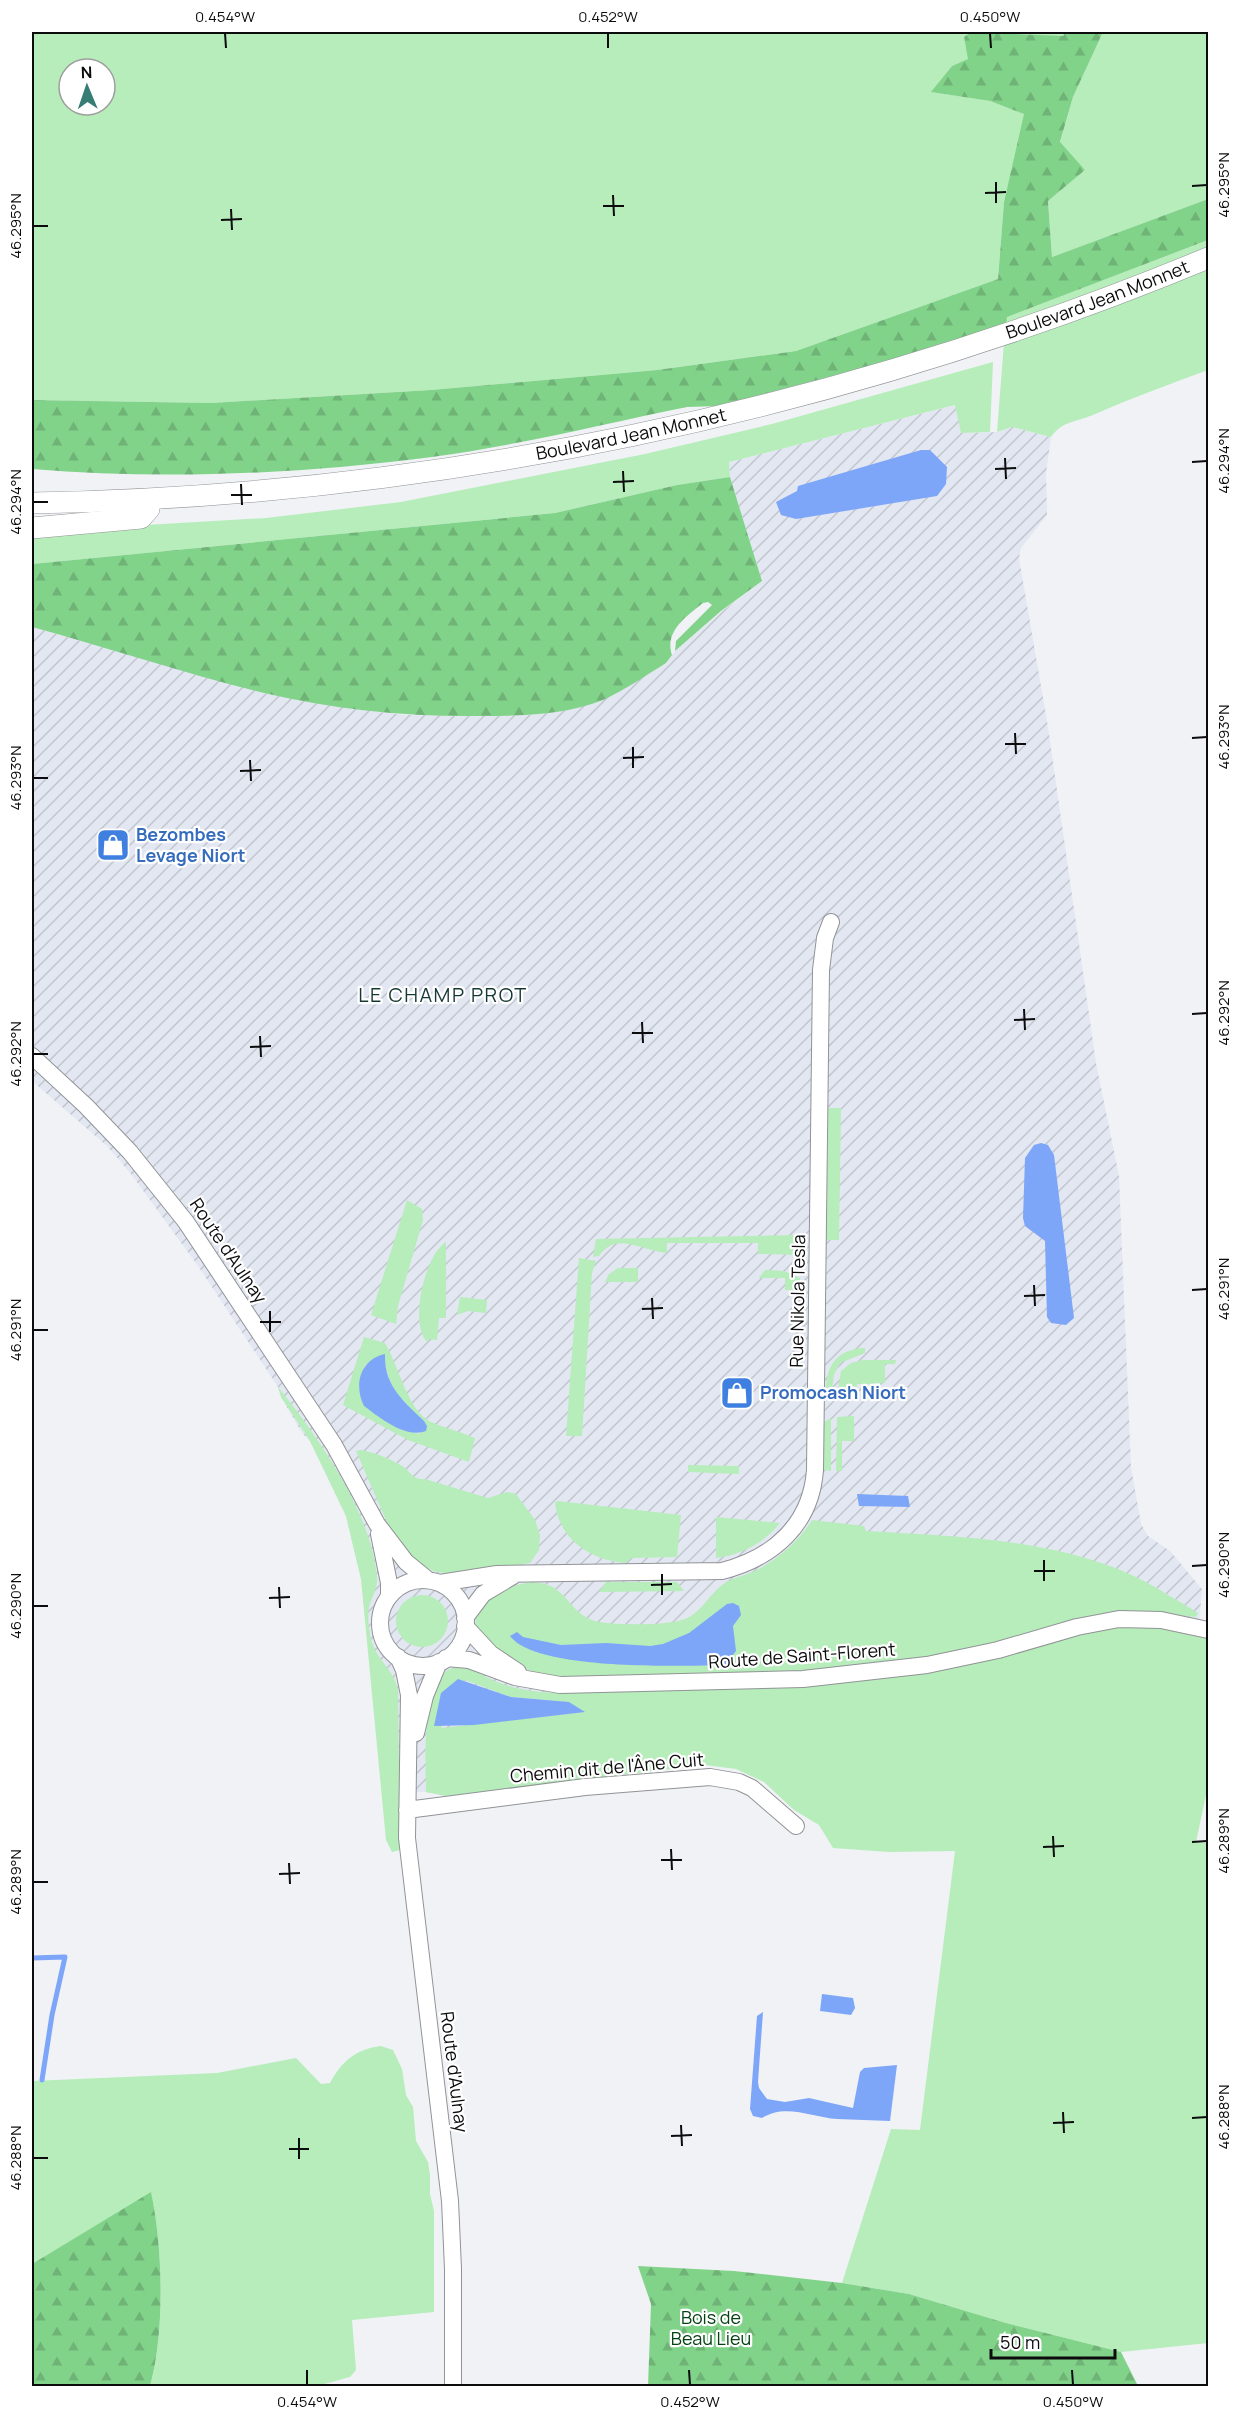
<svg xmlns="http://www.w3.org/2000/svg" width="1240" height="2418" font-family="Manrope,sans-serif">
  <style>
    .industrial { fill: url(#industrial-furrows) }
    .grass { fill: #b6edba; fill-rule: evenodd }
    .forest { fill: url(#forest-firs) }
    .water { fill: #7da6f8 }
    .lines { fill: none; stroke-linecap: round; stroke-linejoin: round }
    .stream { stroke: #7da6f8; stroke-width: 5 }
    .minor-casing { stroke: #919396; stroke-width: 18 }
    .major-casing { stroke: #919396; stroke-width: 22 }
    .minor { stroke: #fff; stroke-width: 16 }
    .major { stroke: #fff; stroke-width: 21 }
    .ticks { fill: none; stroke: #0c0c0e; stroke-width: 2 }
    .labels { text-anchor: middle; stroke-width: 4.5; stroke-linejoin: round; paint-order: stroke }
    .street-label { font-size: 18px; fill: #0c0c0e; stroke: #fff }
    .shop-label { font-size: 18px; font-weight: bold; fill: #366cbe; stroke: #fff; text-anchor: start }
    .park-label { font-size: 18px; fill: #054214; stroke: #fff }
    .neighbourhood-label { font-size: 20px; letter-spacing: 1.5px; fill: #173935; stroke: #fff }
    .neatline { fill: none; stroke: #0c0c0e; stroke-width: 2 }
    .ticks-label { font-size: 15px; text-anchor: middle; fill: #0c0c0e }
  </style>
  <defs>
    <pattern id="industrial-furrows" width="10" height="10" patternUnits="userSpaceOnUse" patternTransform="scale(1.5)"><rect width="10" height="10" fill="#e2e7f2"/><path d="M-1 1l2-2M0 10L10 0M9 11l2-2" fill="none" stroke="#c1c5ce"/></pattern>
    <pattern id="forest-firs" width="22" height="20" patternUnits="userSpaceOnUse" patternTransform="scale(1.5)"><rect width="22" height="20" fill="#82d38a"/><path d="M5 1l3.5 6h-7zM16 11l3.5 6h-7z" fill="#6fb476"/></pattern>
  </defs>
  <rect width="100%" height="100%" fill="#f0f2f6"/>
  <path class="industrial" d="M956 405 962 433 997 432 1012 427 1051 437 1046 473 1047 515 1021 548 1019 558 1048 727 1096 1063 1119 1176 1131 1467 1141 1524 1148 1536 1170 1551 1202 1589 1198 1636 1208 1639 446 1796 426 1792 384 1793 361 1579 346 1516 310 1441 302 1433 281 1397 278 1387 198 1266 131 1174 107 1146 32 1081V627L264 693 362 710 406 715 505 716 541 714 572 708 601 700 666 663 675 651 721 612 762 581 730 477 729 462Z"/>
  <path class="grass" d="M32 32H971L964 37 969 59 952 66 932 92 990 101 1025 114 1004 202 998 279 796 351 657 370 431 390 211 403 32 400ZM69 69H105V105H69Z
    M992 32H1066L1063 37Z
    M1103 32H1208V199L1052 257 1048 201 1085 170 1060 143 1073 97Z
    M1208 240V370C1170 384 1132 398 1095 414 1078 422 1063 420 1051 437L1012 427 997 432 1006 317Z
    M993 362 990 432 961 433 955 405 729 462 730 477 677 485 555 513 32 564V536L95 528 266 518 401 502 645 454 772 424Z
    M828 1108H841L839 1240H826Z
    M407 1200 422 1209 423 1220 398 1306 396 1324 371 1315Z
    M801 1235V1255L758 1254V1243H667V1253C643 1252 617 1230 599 1256L593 1257 596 1239Z
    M446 1242V1318H439L437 1340 428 1339V1343C408 1325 425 1254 446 1242Z
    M579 1258 596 1261 592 1273 582 1436H566Z
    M618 1268H638V1282H605L609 1274Z
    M765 1270 784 1271 800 1278V1290H785V1278H759Z
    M460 1297 487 1300 486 1313 468 1311 457 1315Z
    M364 1337 385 1343C398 1364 408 1412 431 1422 445 1428 461 1432 475 1438L469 1462 408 1440 343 1405ZM385 1355V1365L392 1389 407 1404 420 1434 399 1429 359 1388 365 1365Z
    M865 1348V1353L840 1363 834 1375 831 1396 826 1394C825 1367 836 1349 865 1348Z
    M863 1360H896L895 1364H885V1383H874V1396H870L869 1384H857L856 1396 837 1395 841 1371 851 1363Z
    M278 1387C318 1437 371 1511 377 1577 378 1588 372 1596 369 1607 367 1618 369 1628 371 1639 376 1660 394 1669 398 1690L400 1850 392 1852 386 1840 361 1579 346 1516 310 1441 281 1397Z
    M854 1416V1441H842V1471H836L837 1417Z
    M831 1418V1471L824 1470V1422Z
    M361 1450C376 1453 389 1458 402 1466 412 1472 411 1480 425 1479L488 1498 507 1492 516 1494 535 1520 540 1535 539 1550 530 1563 455 1575 433 1571 415 1561 388 1525 356 1451Z
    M688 1465 739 1466V1474L688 1472Z
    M557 1501 681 1515 677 1557 632 1558 625 1563C591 1560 559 1540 555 1503Z
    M716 1517 780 1523C764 1543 741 1555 716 1558Z
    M812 1520 864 1526 866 1531C949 1536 1040 1538 1118 1569 1146 1580 1173 1598 1198 1613L1196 1617 1145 1612 1017 1637 947 1654 870 1666 777 1673 568 1678C558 1676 546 1676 537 1673 518 1667 487 1648 478 1631 467 1609 497 1591 513 1586 569 1570 562 1615 599 1622 620 1625 667 1626 685 1619 701 1613 709 1595 722 1585 731 1578 744 1576 755 1571 777 1560 799 1541 812 1520Z
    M606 1582H677L684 1591 599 1592Z
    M396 1621a26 26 0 1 1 52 0a26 26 0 1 1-52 0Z
    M1117 1628H1159L1208 1639V1786L1196 1842 1208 1843V2343L1121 2352 1006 2323 909 2294 842 2283 891 2129 920 2130 955 1851 889 1852 833 1848 819 1825 794 1810 764 1782 736 1769 705 1765 446 1796 426 1792C426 1765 419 1663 461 1667 474 1668 487 1679 500 1683 519 1690 538 1692 558 1693L807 1686 880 1679 929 1672 1085 1633ZM465 1680 511 1697 569 1702 584 1712 441 1728Z
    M381 2046 393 2050 402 2069 406 2095 413 2107 416 2141 428 2162 430 2175V2194L434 2211V2312L352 2320 356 2370 350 2377 317 2386H150C165 2332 163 2248 151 2193L32 2264V2081L217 2073 296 2058 321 2084 330 2083C342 2061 356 2049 381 2046Z"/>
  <path class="forest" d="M971 32 1063 36 1066 32H1103L1073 97 1060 142 1085 170 1048 201 1052 257 1208 199V240L1007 317 1006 324 905 357 718 406 687 407C603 424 516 446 432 457 300 474 164 480 32 469V400L211 403 431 390 657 370 796 351 998 279 1004 202 1024 114 990 101 931 92 952 66 968 59 964 37Z
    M730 477 762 581 721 611 675 651 676 641 712 605 708 602 703 603C687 616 664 631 672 655L666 663C645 676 625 690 603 700 565 715 522 716 481 716 408 717 336 710 264 693 186 674 109 648 32 627V564L555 513 677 485Z
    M151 2192C163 2248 165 2332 150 2386H32V2264Z
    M638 2266 734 2271 842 2283 909 2294 1006 2323 1121 2352 1138 2386H648L651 2304Z"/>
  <path class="water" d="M921 450H930L947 467 946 484 937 496 796 519 781 515 776 502 797 491 798 486Z
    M1041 1143 1048 1145 1054 1155 1074 1318 1066 1325 1051 1323 1047 1317 1045 1241 1025 1226 1023 1218 1025 1158 1034 1145Z
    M385 1354C384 1386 403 1400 424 1421L427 1426 426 1431C405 1439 379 1417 364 1406 353 1384 361 1359 385 1354Z
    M857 1494 908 1496 910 1507 859 1506Z
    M733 1603 739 1606 741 1615 733 1626 736 1651 725 1665C682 1666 536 1671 510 1636L517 1632 523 1637 561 1645 606 1643 650 1646 663 1644 689 1633 727 1604Z
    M458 1679 511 1697 569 1702 585 1712 474 1725 434 1726 441 1693Z
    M822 1994 853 1998 855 2008 851 2015 820 2011Z
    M763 2012 758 2082 759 2088 767 2099 785 2102 809 2098 853 2108 860 2072 864 2068 897 2065 890 2121C872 2120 855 2120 837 2119 812 2117 785 2103 762 2118L753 2116 750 2109 757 2016Z"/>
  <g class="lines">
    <path class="stream" d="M32 1958 65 1957 52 2015 42 2080"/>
    <defs>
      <path id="minor" d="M32 1056 86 1106 130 1152 186 1222 334 1445 377 1524 406 1562 428 1580
        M379 1534 389 1583V1596
        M380 1623a43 43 0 1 1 86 0a43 43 0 1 1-86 0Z
        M440 1583 497 1574 722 1571C773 1558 811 1525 815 1470L821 970 825 938 831 922
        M465 1618 483 1594 513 1576
        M465 1626 491 1654 518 1672
        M398 1657 404 1670 409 1695 407 1838 450 2201 453 2269V2386
        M446 1658 469 1660 515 1677 560 1685 803 1679 927 1665 998 1650 1077 1627 1119 1619 1161 1620 1208 1630
        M416 1733 425 1696 439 1662
        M407 1810 585 1787 710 1777 739 1782 752 1788 796 1826"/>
      <g id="major">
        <path id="s1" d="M32 503C435 496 836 412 1208 258"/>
        <path d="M32 528 141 518 149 509"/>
      </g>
    </defs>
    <use href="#minor" class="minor-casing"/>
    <use href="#major" class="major-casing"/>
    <use href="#minor" class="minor"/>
    <use href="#major" class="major"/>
  </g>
  <path class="ticks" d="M225 33 226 48M608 33V48M990 33 991 48M996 182V203M1192 186 1207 185M985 193 1006 192M613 195 614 216M603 206H624M231 209 232 230M221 220 242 219M33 226H48M1005 458 1006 479M1192 462 1207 461M995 469 1016 468M623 471 624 492M613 482 634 481M241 484 242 505M231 495H252M33 502H48M1015 733 1016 754M1192 738 1207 737M1005 744H1026M633 747V768M623 758 644 757M250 760 251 781M240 771 261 770M33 778H48M1024 1009 1025 1030M1192 1014 1207 1013M1014 1020 1035 1019M642 1022 643 1043M632 1033H653M260 1036 261 1057M250 1047 271 1046M33 1054H48M1034 1285 1035 1306M1192 1290 1207 1289M1024 1296 1045 1295M652 1298 653 1319M642 1309 663 1308M270 1311V1332M260 1322H281M33 1330H48M1044 1560V1581M1192 1566 1207 1565M1034 1571H1055M662 1574V1595M651 1585 672 1584M279 1587 280 1608M269 1598 290 1597M33 1606H48M1053 1836 1054 1857M1192 1842 1207 1841M1043 1847 1064 1846M671 1849 672 1870M661 1860H682M289 1863 290 1884M279 1874 300 1873M33 1882H48M1063 2112 1064 2133M1192 2118 1207 2117M1053 2123 1074 2122M681 2125 682 2146M671 2136 692 2135M299 2138V2159M289 2149H309M33 2158H48M307 2370V2385M689 2370 690 2385M1072 2370 1073 2385"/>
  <defs>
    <symbol id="shop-square" viewBox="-11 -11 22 22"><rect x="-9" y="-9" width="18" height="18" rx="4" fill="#3f7fe0" stroke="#fff"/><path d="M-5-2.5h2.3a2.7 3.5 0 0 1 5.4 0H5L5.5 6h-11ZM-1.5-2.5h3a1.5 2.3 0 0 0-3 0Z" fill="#fff"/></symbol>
  </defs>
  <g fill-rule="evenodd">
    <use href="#shop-square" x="94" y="826" width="38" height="38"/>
    <use href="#shop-square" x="718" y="1374" width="38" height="38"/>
  </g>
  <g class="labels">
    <g class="street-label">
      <text dy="6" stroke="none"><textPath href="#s1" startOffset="1090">Boulevard Jean Monnet</textPath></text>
      <text dy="6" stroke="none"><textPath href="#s1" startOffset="604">Boulevard Jean Monnet</textPath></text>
      <text transform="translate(228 1251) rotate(56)" y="6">Route d'Aulnay</text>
      <text transform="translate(798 1301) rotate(-89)" y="6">Rue Nikola Tesla</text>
      <text transform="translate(802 1656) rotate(-4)" y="6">Route de Saint-Florent</text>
      <text transform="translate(607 1768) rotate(-5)" y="6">Chemin dit de l'Âne Cuit</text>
      <text transform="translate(454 2072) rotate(83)" y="6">Route d'Aulnay</text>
    </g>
    <g class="shop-label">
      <text x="136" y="841">Bezombes<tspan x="136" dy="21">Levage Niort</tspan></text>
      <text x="760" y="1399">Promocash Niort</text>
    </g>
    <g class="park-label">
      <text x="711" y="2324">Bois de<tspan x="711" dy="21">Beau Lieu</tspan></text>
    </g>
    <g class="neighbourhood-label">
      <text x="443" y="1002">LE CHAMP PROT</text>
    </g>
  </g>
  <rect width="1240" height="2418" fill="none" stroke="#ffffff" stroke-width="66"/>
  <g transform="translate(87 87) rotate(358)"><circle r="28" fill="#ffffff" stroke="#9e9e9f" stroke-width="1.5"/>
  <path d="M0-4.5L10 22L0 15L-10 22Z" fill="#367d75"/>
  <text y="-9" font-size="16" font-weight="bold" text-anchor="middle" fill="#0c0c0e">N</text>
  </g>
  <path d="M991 2349v9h124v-9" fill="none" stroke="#0c0c0e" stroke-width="3"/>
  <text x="1000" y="2349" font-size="18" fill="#0c0c0e" stroke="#ffffff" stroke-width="4.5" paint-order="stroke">50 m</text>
  <rect x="33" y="33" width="1174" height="2352" class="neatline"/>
  <g class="ticks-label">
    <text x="225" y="22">0.454°W</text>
    <text x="608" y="22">0.452°W</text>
    <text x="990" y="22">0.450°W</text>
    <text transform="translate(1224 185) rotate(-90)" y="5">46.295°N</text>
    <text transform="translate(16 226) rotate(-90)" y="5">46.295°N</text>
    <text transform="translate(1224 461) rotate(-90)" y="5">46.294°N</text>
    <text transform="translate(16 502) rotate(-90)" y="5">46.294°N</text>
    <text transform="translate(1224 737) rotate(-90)" y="5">46.293°N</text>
    <text transform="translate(16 778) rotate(-90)" y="5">46.293°N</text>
    <text transform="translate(1224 1013) rotate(-90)" y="5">46.292°N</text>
    <text transform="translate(16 1054) rotate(-90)" y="5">46.292°N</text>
    <text transform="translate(1224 1289) rotate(-90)" y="5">46.291°N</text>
    <text transform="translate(16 1330) rotate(-90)" y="5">46.291°N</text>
    <text transform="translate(1224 1565) rotate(-90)" y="5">46.290°N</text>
    <text transform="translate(16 1606) rotate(-90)" y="5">46.290°N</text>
    <text transform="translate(1224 1841) rotate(-90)" y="5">46.289°N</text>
    <text transform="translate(16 1882) rotate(-90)" y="5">46.289°N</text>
    <text transform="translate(1224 2117) rotate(-90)" y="5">46.288°N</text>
    <text transform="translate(16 2158) rotate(-90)" y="5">46.288°N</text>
    <text x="307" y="2407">0.454°W</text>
    <text x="690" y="2407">0.452°W</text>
    <text x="1073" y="2407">0.450°W</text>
  </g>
</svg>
